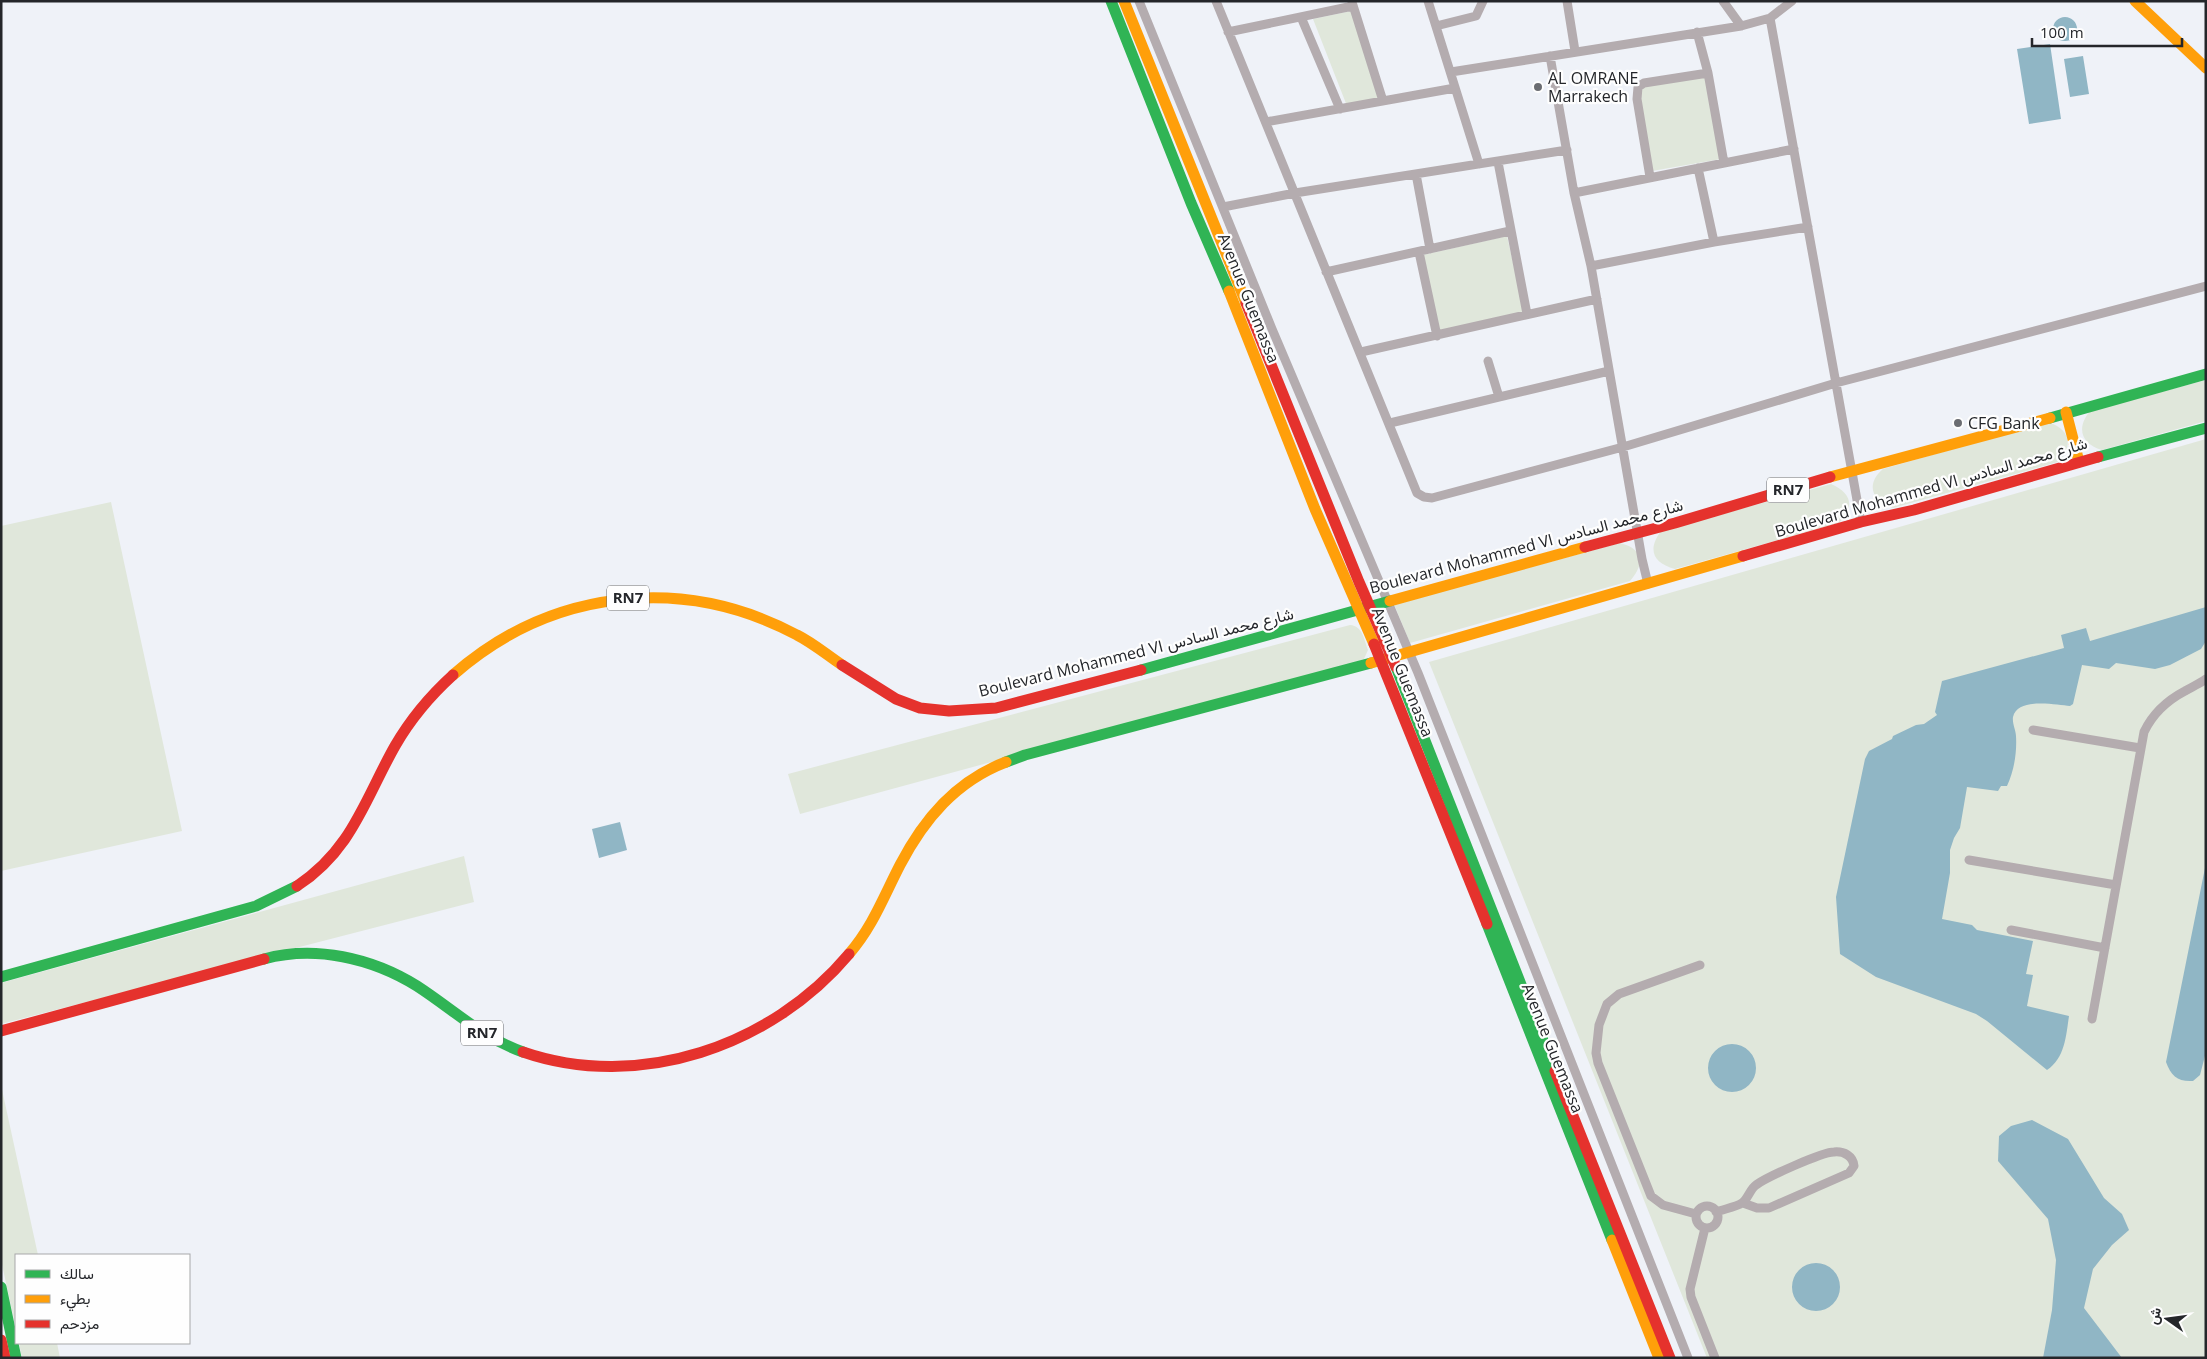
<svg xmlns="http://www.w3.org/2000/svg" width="2207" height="1359" font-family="'Open Sans',Vazirmatn,sans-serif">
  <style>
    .green { fill: #e0e7db }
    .water { fill: #90b6c5 }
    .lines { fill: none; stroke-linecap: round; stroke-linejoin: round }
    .street { stroke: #b4acaf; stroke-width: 9 }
    .fast { stroke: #30b455; stroke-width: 11 }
    .slow { stroke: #ff9f0a; stroke-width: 11 }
    .jam { stroke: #e5322d; stroke-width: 11 }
    .poi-dot { fill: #6b6d72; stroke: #fefefe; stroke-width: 2 }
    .labels { text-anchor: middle; stroke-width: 4.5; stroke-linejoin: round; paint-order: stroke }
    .shield { fill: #fefefe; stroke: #65676a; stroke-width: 1 }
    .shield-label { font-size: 15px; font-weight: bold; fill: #24262a }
    .poi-label { font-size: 16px; fill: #24262a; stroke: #fefefe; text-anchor: start }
    .street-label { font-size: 16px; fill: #24262a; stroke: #fefefe }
  </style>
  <rect width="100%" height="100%" fill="#eff2f8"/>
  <path class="green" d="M1356 10 1385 99 1347 106 1313 19Z
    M1707 75 1721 159 1652 171 1639 88Z
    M1507 236 1524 312 1440 331 1423 255Z
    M2206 380V421L2102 450C2081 444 2076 428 2090 411Z
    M2048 422C2070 429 2074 446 2058 462L1893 508C1872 502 1865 484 1883 469Z
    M2206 439V1358H1707L1429 662Z
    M1831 484C1852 493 1855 507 1839 523L1675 569C1653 563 1647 550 1661 531Z
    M111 502 182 831 1 871V526Z
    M1620 543C1644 549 1645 564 1630 581L1410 643 1394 604Z
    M1350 625C1363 626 1364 640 1368 650L1364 659 1348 665 800 814 788 774Z
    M464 856 474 902 1 1024V983Z
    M1 1085 38 1255H16V1329L1 1260Z
    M19 1343H57L60 1358H22Z"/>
  <path class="water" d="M2053 29a12 12 0 1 1 24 0a12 12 0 1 1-24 0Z
    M2050 44 2061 119 2029 124 2017 49Z
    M2083 56 2089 94 2070 97 2064 59Z
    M2206 607V641L2201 649 2170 665 2155 669 2116 663 2109 669 2082 665 2073 704 2070 706C2056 705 2018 697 2013 717 2012 723 2016 731 2016 736 2017 753 2014 771 2007 786H2001L1998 791 1967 787 1960 828 1954 838 1950 850V873L1942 919 1972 925 1977 930 2033 941 2026 974 2033 975 2027 1006 2069 1016C2066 1036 2065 1058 2047 1070L1987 1021 1976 1014 1876 977 1840 954 1836 897 1865 759 1869 751 1892 739 1893 736 1916 725 1924 724 1937 715 1935 712 1942 681 2064 648 2061 635 2086 628 2090 641Z
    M620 822 627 850 599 858 592 829Z
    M2206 863V1052L2200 1075 2193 1081C2178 1082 2171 1076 2166 1062Z
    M1708 1068a24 24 0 1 1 48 0a24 24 0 1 1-48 0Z
    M2032 1120 2068 1139 2104 1198 2122 1214 2129 1230 2112 1245 2093 1269 2084 1308 2122 1358H2043L2052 1310 2056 1260 2048 1219 1998 1161 1999 1136 2011 1126Z
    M1792 1287a24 24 0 1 1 48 0a24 24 0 1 1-48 0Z"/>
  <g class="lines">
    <path class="street" d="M1139 1 1272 329 1418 673 1688 1358
      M1216 1 1417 493 1424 497 1432 498 1623 447 1836 383 2206 286
      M1428 1 1479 164
      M1567 1 1575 51
      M1723 1 1741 26
      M1352 2 1383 101
      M1301 17 1340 109
      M1770 18 1861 522
      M1436 26 1476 16 1483 1
      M1228 32 1353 6
      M1697 32 1708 73 1724 163
      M1550 56 1574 193 1591 266 1642 559 1648 584
      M1451 72 1741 26 1770 18 1792 1
      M1266 122 1455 88
      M1498 162 1527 314
      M1698 168 1714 242
      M1416 174 1430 249
      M1650 177 1637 99 1638 87 1644 83 1708 73
      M1574 193 1794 149
      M1223 207 1295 193 1567 150
      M1419 252 1437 336
      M1591 266 1714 242 1808 227
      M1326 272 1510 231
      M1361 352 1597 299
      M1488 361 1499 397
      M1390 423 1609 371
      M2033 730 2140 748
      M1969 860 2116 885
      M2011 930 2105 948
      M2092 1019 2144 732C2153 713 2166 701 2185 691 2192 687 2199 684 2206 679
      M1696 1217a11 11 0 1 1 22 0a11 11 0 1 1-22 0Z
      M1716 1212C1724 1209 1736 1207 1742 1203 1748 1199 1750 1189 1756 1185 1767 1177 1822 1152 1834 1152 1844 1151 1853 1156 1854 1166L1849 1173 1769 1208H1757L1743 1203
      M1696 1214 1663 1205 1651 1196 1598 1063 1596 1053 1599 1025 1607 1004 1619 994 1700 965
      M1705 1228 1690 1289 1691 1297 1715 1358"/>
    <path class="fast" d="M1111 1 1191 203 1229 291
      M2050 418 2206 374
      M2098 457 2206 428
      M1396 667 1555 1071
      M1141 670 1390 601
      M1006 762 1025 755 1371 663
      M1487 924 1612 1240
      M264 959C315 945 372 958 417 986 454 1010 481 1037 523 1052
      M1 977 256 906 297 886
      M1 1287 16 1358"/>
    <path class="slow" d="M1124 1 1246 303
      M2135 1 2206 68
      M1229 291 1315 509 1374 644
      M2066 412 2079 462
      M1830 477 2050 418
      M1390 601 1585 547
      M1371 663 1743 556
      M453 675C551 589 682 574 797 635 813 643 827 655 842 665
      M849 954C873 926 883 898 900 865 924 819 956 781 1006 762
      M1612 1240 1659 1358"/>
    <path class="jam" d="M1246 303 1359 582 1396 667
      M1585 547 1675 523 1830 477
      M1743 556 1861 522 1914 510 2098 457
      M1374 644 1487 924
      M842 665 896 699 920 708 949 711 996 708 1141 670
      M297 886C352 850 365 799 395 746 410 720 431 695 453 675
      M1 1031 264 959
      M523 1052C639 1092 772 1046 849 954
      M1555 1071 1670 1358
      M1 1340 5 1358"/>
  </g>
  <g class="poi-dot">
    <circle cx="1538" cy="87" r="5"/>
    <circle cx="1958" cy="423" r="5"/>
  </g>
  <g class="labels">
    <g class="shield">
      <rect x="1767" y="477.5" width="42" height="25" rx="4"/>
      <rect x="607" y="585.5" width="42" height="25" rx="4"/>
      <rect x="461" y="1020.5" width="42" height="25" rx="4"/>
    </g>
    <g class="shield-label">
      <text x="1788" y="495">RN7</text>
      <text x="628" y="603">RN7</text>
      <text x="482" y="1038">RN7</text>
    </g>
    <g class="poi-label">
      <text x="1548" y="84">AL OMRANE<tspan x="1548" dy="18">Marrakech</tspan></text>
      <text x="1968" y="429">CFG Bank</text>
    </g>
    <g class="street-label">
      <text transform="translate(1249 298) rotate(68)" y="6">Avenue Guemassa</text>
      <text transform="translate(1931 487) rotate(-16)" y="6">Boulevard Mohammed VI شارع محمد السادس</text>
      <text transform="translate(1526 546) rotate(-15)" y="6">Boulevard Mohammed VI شارع محمد السادس</text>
      <text transform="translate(1136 652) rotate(-14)" y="6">Boulevard Mohammed VI شارع محمد السادس</text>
      <text transform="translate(1403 672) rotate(68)" y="6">Avenue Guemassa</text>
      <text transform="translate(1553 1048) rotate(68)" y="6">Avenue Guemassa</text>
    </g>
  </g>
  <rect width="2207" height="1359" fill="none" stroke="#24262a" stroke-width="5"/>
  <rect x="15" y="1254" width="175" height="90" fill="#fefefe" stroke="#a7a8a9"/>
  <rect x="25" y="1270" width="25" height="8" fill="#30b455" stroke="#a7a8a9"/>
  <text x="60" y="1279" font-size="15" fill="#24262a">سالك</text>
  <rect x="25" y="1295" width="25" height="8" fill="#ff9f0a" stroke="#a7a8a9"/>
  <text x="60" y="1304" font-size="15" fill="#24262a">بطيء</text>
  <rect x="25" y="1320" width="25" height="8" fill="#e5322d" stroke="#a7a8a9"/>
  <text x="60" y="1329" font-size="15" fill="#24262a">مزدحم</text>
  <g transform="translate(2167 1319) rotate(284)" stroke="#fefefe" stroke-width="4" paint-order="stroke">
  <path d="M0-4L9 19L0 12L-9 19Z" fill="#24262a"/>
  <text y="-8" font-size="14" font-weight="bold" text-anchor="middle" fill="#24262a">ش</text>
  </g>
  <path d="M2032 38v8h150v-8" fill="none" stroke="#24262a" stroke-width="2.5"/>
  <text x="2040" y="38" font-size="15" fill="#24262a" stroke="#fefefe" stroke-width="4" paint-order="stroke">100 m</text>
</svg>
